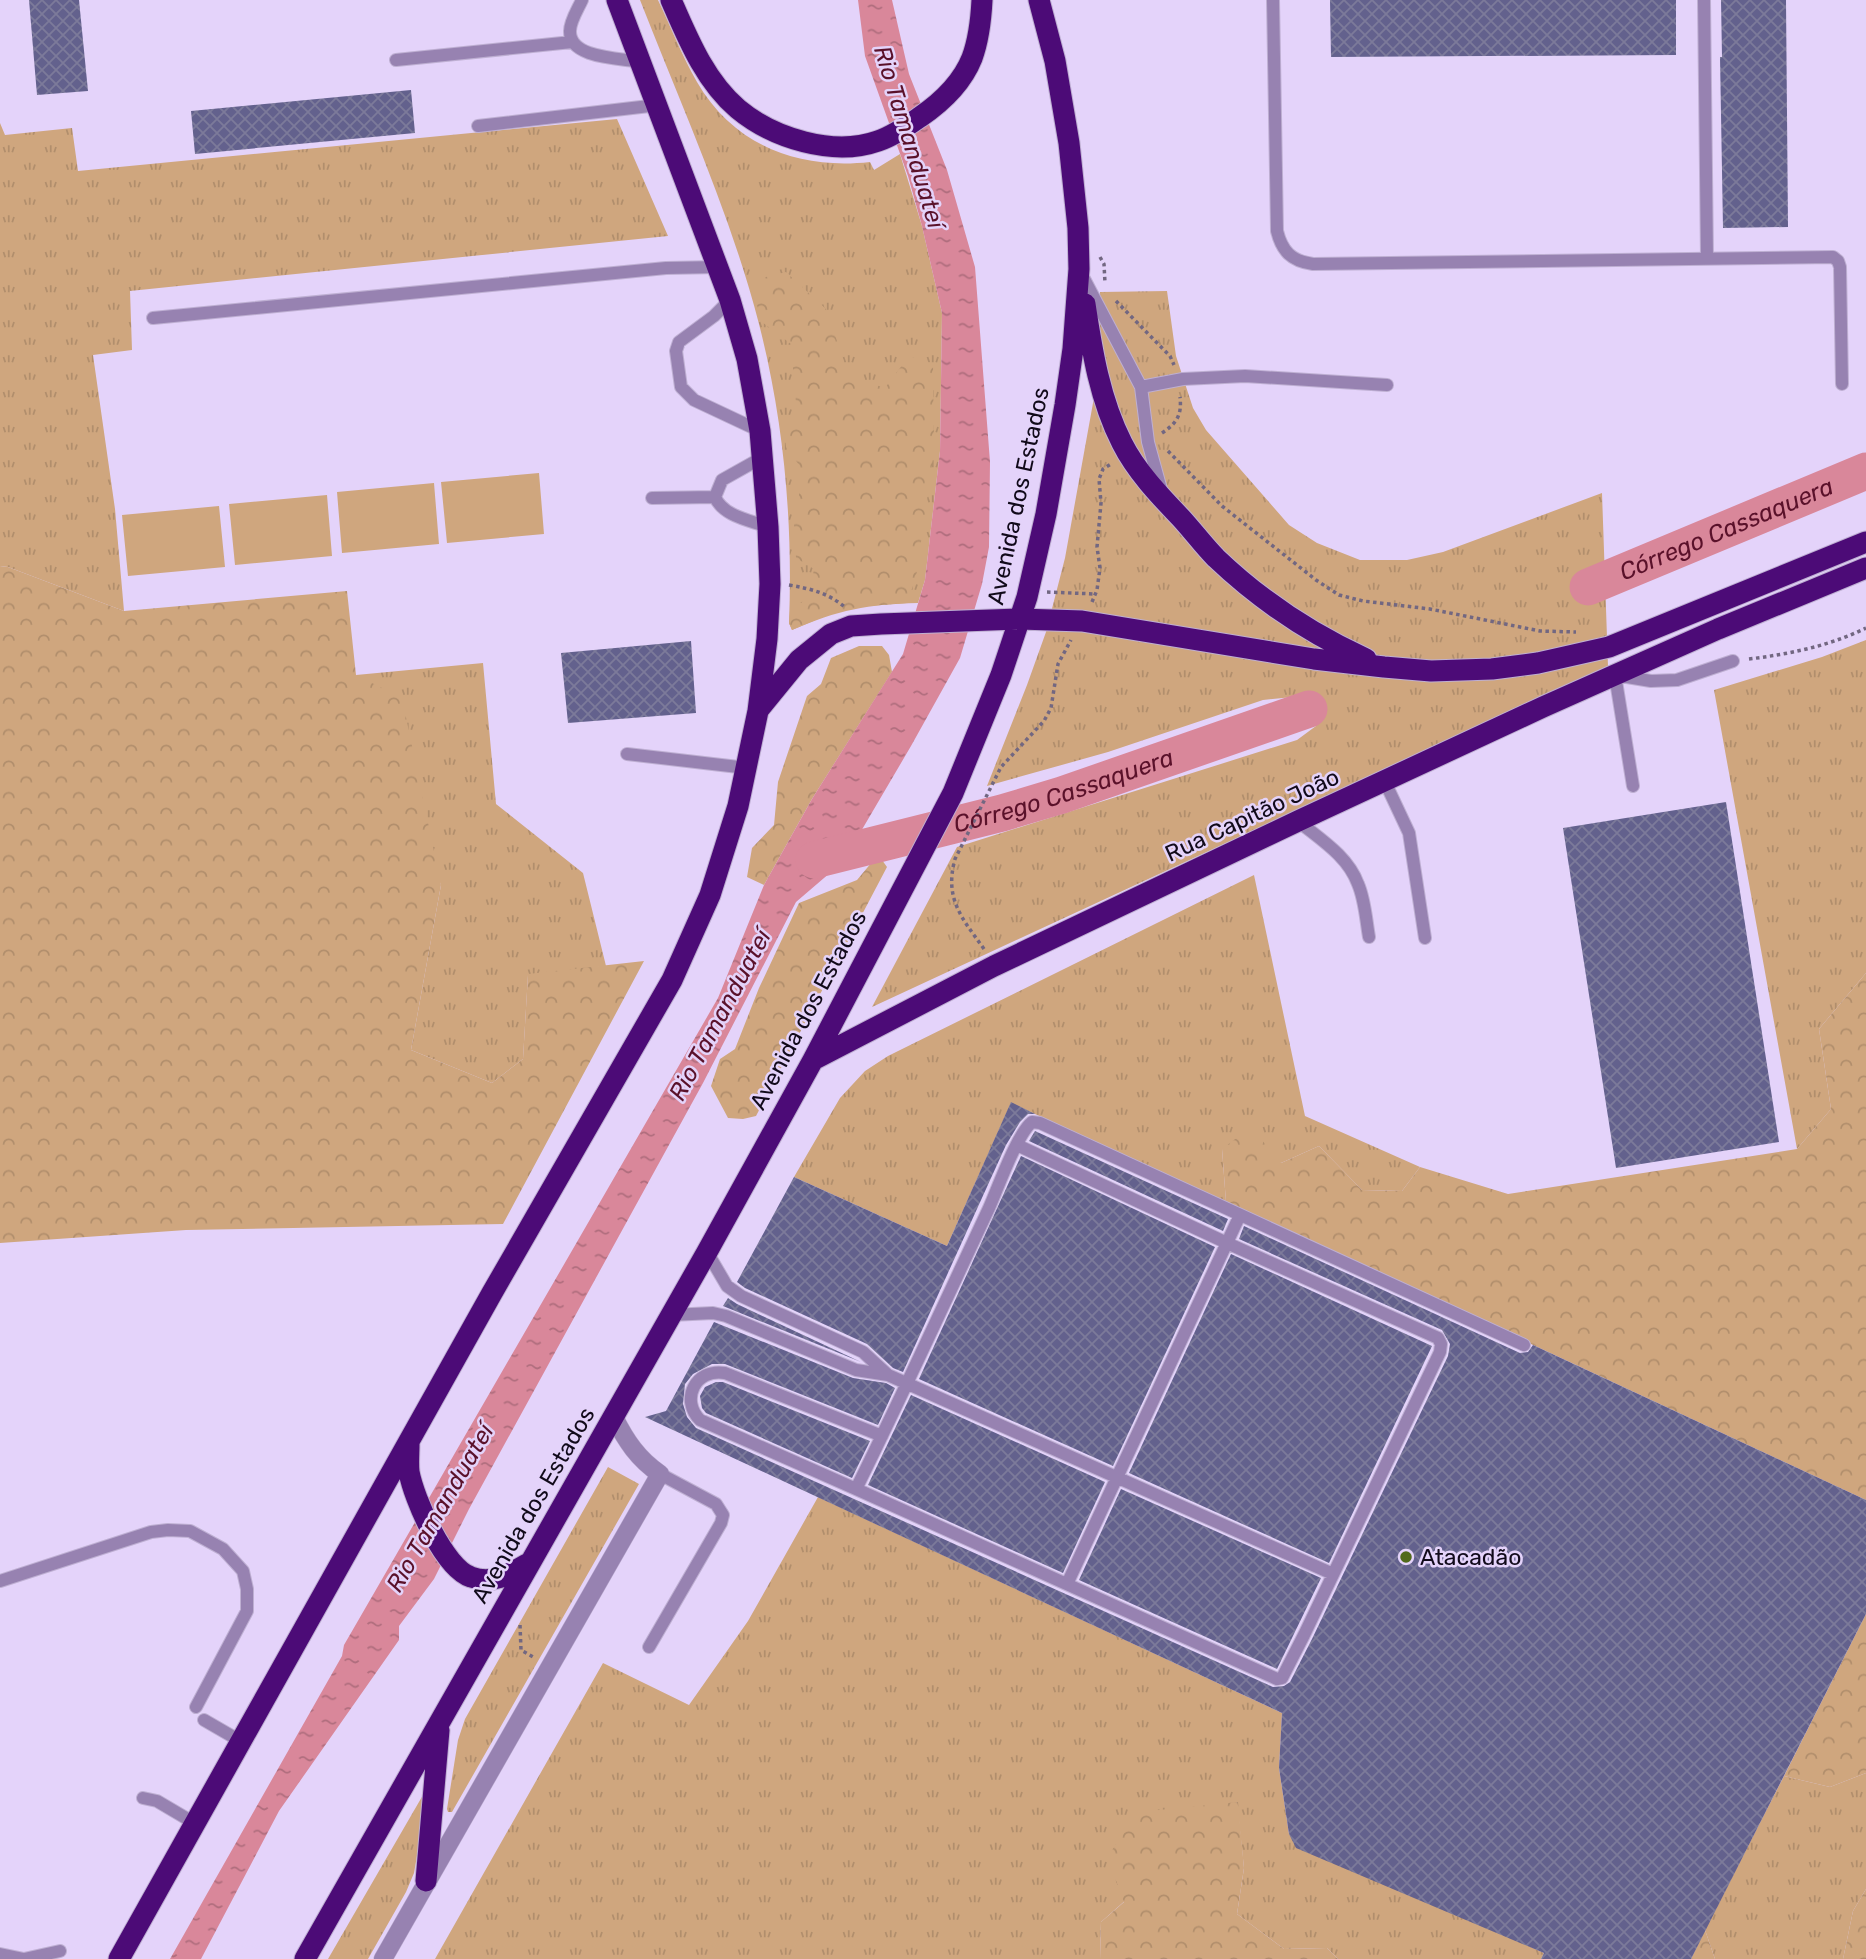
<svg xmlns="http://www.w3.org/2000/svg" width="1866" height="1959" font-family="Rubik,sans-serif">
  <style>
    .grass { fill: url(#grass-tufts) }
    .forest { fill: url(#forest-crowns) }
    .pitch { fill: #cfa67e }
    .water { fill: url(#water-ripples) }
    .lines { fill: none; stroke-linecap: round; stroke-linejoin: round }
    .river { stroke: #d9879a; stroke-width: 37 }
    .building { fill: url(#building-cross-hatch) }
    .lane-casing { stroke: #beafd2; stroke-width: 14 }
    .street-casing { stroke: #beafd2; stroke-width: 19 }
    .highway-casing { stroke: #beafd2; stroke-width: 23 }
    .path { stroke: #726781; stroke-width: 3.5; stroke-dasharray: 3.5 3.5; stroke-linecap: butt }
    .lane { stroke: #9782b1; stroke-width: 12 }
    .street { stroke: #9782b1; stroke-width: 18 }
    .highway { stroke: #4c0b77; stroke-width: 21 }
    .poi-dot { fill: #516a1b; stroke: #e4d3fa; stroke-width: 2.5 }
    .labels { text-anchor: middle; stroke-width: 5; stroke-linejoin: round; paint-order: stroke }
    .street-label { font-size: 23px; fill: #110a1a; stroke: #e4d3fa }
    .poi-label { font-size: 23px; fill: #110a1a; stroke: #e4d3fa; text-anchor: start }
    .water-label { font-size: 24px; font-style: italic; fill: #5a112a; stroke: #e4d3fa }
  </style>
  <defs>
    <pattern id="grass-tufts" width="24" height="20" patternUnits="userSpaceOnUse" patternTransform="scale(1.75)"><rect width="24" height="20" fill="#cfa67e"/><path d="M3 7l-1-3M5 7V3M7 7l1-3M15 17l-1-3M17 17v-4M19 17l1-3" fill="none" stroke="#b18e6c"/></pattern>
    <pattern id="forest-crowns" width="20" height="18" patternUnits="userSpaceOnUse" patternTransform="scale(1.75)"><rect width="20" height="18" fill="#cfa67e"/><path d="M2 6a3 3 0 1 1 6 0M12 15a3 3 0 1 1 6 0" fill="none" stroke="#b18e6c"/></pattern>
    <pattern id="water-ripples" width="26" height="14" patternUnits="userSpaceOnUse" patternTransform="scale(1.75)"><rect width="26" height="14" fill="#d9879a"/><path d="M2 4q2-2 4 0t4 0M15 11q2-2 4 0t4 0" fill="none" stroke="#af6d7d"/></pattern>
    <pattern id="building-cross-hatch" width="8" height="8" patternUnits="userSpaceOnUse" patternTransform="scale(1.75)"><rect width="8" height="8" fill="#63618d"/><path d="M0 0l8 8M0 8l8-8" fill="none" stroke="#7c7a9a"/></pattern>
  </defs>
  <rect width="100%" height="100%" fill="#e4d3fa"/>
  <path class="grass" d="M640 0H658C671 27 682 56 697 82 734 146 799 170 870 162L874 170 900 154 922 226 942 313 940 451 925 580 918 603C868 604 838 610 792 630L789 623C793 522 784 422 759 324 731 215 681 105 640 0Z
    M617 119 668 236 130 291 132 350 93 355 115 509 124 611 8 567 0 566V123L5 135 72 128 78 171Z
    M1167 291 1176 356 1193 408 1206 430 1289 525 1317 543 1360 560H1407L1443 552 1602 493 1608 666 872 1007 957 847 1297 740 1316 726 1303 696 1263 700 1108 752 987 786 1027 685 1046 632 1065 558 1093 403 1100 292Z
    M1866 640V973L1819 1029 1831 1109 1797 1149 1714 690 1822 657Z
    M483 663 496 804 583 873 606 966 528 975 523 1059 492 1083 411 1050 441 885 356 675Z
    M1254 875 1305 1116 1420 1167 1402 1191 1362 1190 1319 1146 1281 1163 1222 1149 1226 1202 1011 1103 947 1246 794 1177 840 1098 865 1071 888 1056Z
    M608 1467 639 1484 452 1812H448L447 1809 458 1740 465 1719Z
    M818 1497 1282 1713 1279 1768 1289 1834 1544 1953 1541 1959H1338L1327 1948 1284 1949 1237 1914 1244 1868 1237 1802 1101 1922 1100 1959H435L603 1663 689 1705 748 1621Z
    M1866 1773V1889L1853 1911 1843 1959H1715L1705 1930 1784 1776 1830 1787Z
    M423 1795 426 1796V1804L414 1873 406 1892 368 1959H328Z"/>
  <path class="forest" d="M786 272 826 309 849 376 885 388 909 356 933 364 934 451 916 577 907 603 856 607 825 616 792 630 789 623 790 611 809 597 814 569 796 558 794 524 799 512V465L786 447 784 430 796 403 791 344 762 322 750 281Z
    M0 566 8 567 124 611 347 591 356 675 402 698 441 885 411 1050 492 1083 523 1059 528 974 644 961 503 1224 186 1230 0 1243Z
    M859 646H882L889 655 892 672 812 799 764 885 747 877 752 848 774 825 778 782 807 696 821 684 831 658Z
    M882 860 887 867 756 1116 743 1119 728 1118 711 1086 720 1059 735 1049 759 988 799 903 857 880 872 862Z
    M1866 973V1500L1226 1202 1222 1149 1251 1127 1281 1163 1319 1146 1362 1190 1402 1191 1420 1167 1508 1194 1797 1149 1831 1109 1819 1029Z
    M1866 1614V1773L1830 1787 1784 1776Z
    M1238 1802 1244 1868 1237 1914 1284 1949 1327 1948 1338 1959H1100L1101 1922 1124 1902 1107 1857 1139 1812Z
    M1866 1889V1959H1843L1853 1911Z
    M1705 1930 1715 1959H1691Z"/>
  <path class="pitch" d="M539 473 544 534 447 543 441 482Z
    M434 483 439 544 342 553 337 492Z
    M327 495 332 556 235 565 229 504Z
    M219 506 225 567 128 576 122 515Z"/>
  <path class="water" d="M858 0H892L909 74 947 170 975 267 990 462 989 547 982 584 960 658 911 746 850 850 831 872 796 902 703 1083 469 1509 434 1579 399 1626V1640L279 1811 201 1959H170L342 1656 344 1645 718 998 764 885 812 799 903 654 925 580 940 451 942 313 922 226 908 176 865 56Z"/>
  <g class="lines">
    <g class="river">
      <path id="s1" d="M1588 587 1866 471"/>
      <path id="s2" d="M814 860 1002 813 1062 795 1309 709"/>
    </g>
  </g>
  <path class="building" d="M29 0H79L88 91 37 95Z
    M1330 0H1676V55L1331 57Z
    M1721 0H1786L1788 227 1723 228 1720 57H1722Z
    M411 90 415 133 195 154 191 111Z
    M691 641 696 713 568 723 561 653Z
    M1726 802 1779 1142 1616 1168 1563 828Z
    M1011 1102 1035 1114H1028L1020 1122 1006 1145 903 1372 893 1368 867 1344 745 1288 737 1282 794 1177 947 1246Z
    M1035 1131 1228 1219 1223 1231 1029 1141Z
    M1021 1156 1215 1247 1113 1466 919 1379Z
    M1244 1226 1520 1353 1528 1352 1533 1345 1866 1500V1614L1691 1959H1541L1544 1953 1296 1848 1289 1834 1279 1768 1282 1713 645 1417 666 1411 714 1322 853 1378 886 1383 895 1388 878 1425 725 1364H712L693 1374 685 1384 683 1404 687 1417 696 1428 1273 1687 1284 1686 1290 1682 1312 1639 1448 1356 1450 1344 1442 1330 1239 1239Z
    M1231 1254 1432 1346 1329 1563 1129 1473Z
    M728 1298 737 1304 861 1362 723 1306Z
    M716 1382H723L870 1441 852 1478 706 1413 702 1408 700 1396 705 1387Z
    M911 1395 1105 1482 1063 1573 868 1485Z
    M1121 1489 1321 1578 1277 1669 1079 1580Z"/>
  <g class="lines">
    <defs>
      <path id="lane" d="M582 0C578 9 570 21 570 31 569 59 621 58 641 62
        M1273 0 1277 231C1282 251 1291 261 1313 264L1833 257 1838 261 1840 267 1842 384
        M1704 0 1707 258
        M396 60 572 42
        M478 126 658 105
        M1081 273 1141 387 1148 442 1162 493
        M730 300 714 316 679 342 676 351 681 387 694 400 760 431
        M153 318 666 268 719 267
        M1141 387 1183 379 1245 376 1387 385
        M763 457 722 480 715 497C723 516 749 520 768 527
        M652 498 715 497
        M627 754 747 768
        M1385 782 1409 833 1425 938
        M1633 786 1615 675 1651 681 1677 680 1733 661
        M1298 821C1320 839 1348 856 1358 884 1365 900 1366 920 1369 937
        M1017 1145 1227 1243 1438 1338 1441 1344 1440 1352 1304 1635 1282 1678 1277 1679 856 1489C902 1396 945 1302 989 1208 998 1188 1017 1134 1032 1122L1040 1123 1524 1345
        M707 1252 727 1286 741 1296 863 1352 888 1375
        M671 1315 713 1313 726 1316 856 1370 888 1375 1333 1574
        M856 1489 700 1420C680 1400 695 1368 725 1373L882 1436
        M0 1581 151 1532 168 1530 190 1531 223 1549 243 1571 247 1589V1611L196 1707
        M1067 1584 1240 1215
        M649 1647 721 1523 723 1515 716 1504 660 1474
        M204 1720 242 1742
        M143 1798 157 1801 196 1824
        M0 1954 24 1959 60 1951"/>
      <path id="street" d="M383 1959 660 1474C638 1459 626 1441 614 1417"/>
      <path id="highway" d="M671 0C688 39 705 81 738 109 773 138 833 157 878 141 893 136 907 126 920 117 942 102 962 83 972 58 979 39 981 20 982 0
        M1085 304C1092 351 1100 400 1122 443 1136 471 1159 495 1181 518 1193 531 1204 546 1216 558 1260 600 1311 634 1366 659
        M759 709 799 660 831 634 851 626 881 624 1020 619 1082 621 1314 659 1384 667 1431 671 1492 669 1538 663 1609 647 1866 542
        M813 1060 994 966 1298 821 1543 707 1718 629 1866 568
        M409 1444C409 1453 408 1463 409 1472 414 1499 444 1568 471 1577 492 1585 510 1574 527 1564
        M426 1881 439 1730
        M119 1959 492 1293 672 980 710 895 738 806 758 711 767 639 770 584 768 527 760 431 747 359 730 300 617 0
        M305 1959 707 1252 813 1060 953 793 1001 675 1027 597 1046 514 1065 405 1073 349 1079 269 1078 228 1069 143 1055 61 1039 0"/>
    </defs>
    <use href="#lane" class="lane-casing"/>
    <use href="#street" class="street-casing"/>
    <use href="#highway" class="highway-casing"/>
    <path class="path" d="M1100 257 1104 264 1105 283
      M1116 301 1170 356 1174 365
      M1162 433C1177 423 1182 415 1180 397
      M1168 451 1222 506 1316 580 1339 595 1363 601 1430 609 1540 631 1576 632
      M789 585C812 589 828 593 846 608
      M1047 592 1095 594
      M1092 602 1097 590 1100 568 1097 547 1101 503 1099 479 1103 469 1111 464
      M1749 659C1790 654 1829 646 1866 628
      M984 949C962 918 944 899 955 859L1001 767 1044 721 1051 708 1058 664 1071 640
      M520 1625 521 1650 535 1658"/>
    <use href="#lane" class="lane"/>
    <use href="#street" class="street"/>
    <use href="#highway" class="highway"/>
  </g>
  <circle class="poi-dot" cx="1406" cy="1557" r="7"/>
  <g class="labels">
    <g class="street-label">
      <text transform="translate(1018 496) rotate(-78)" y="8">Avenida dos Estados</text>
      <text transform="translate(1252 815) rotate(-25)" y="8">Rua Capitão João</text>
      <text transform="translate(808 1010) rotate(-62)" y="8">Avenida dos Estados</text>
      <text transform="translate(533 1505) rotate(-60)" y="8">Avenida dos Estados</text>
    </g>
    <g class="poi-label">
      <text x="1420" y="1565">Atacadão</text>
    </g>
    <g class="water-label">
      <text transform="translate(909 137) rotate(73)" y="8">Rio Tamanduateí</text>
      <text dy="8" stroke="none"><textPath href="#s1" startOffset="150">Córrego Cassaquera</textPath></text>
      <text dy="8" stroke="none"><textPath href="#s2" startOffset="259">Córrego Cassaquera</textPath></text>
      <text transform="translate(720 1015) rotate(-62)" y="8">Rio Tamanduateí</text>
      <text transform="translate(440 1508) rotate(-60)" y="8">Rio Tamanduateí</text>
    </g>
  </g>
</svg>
